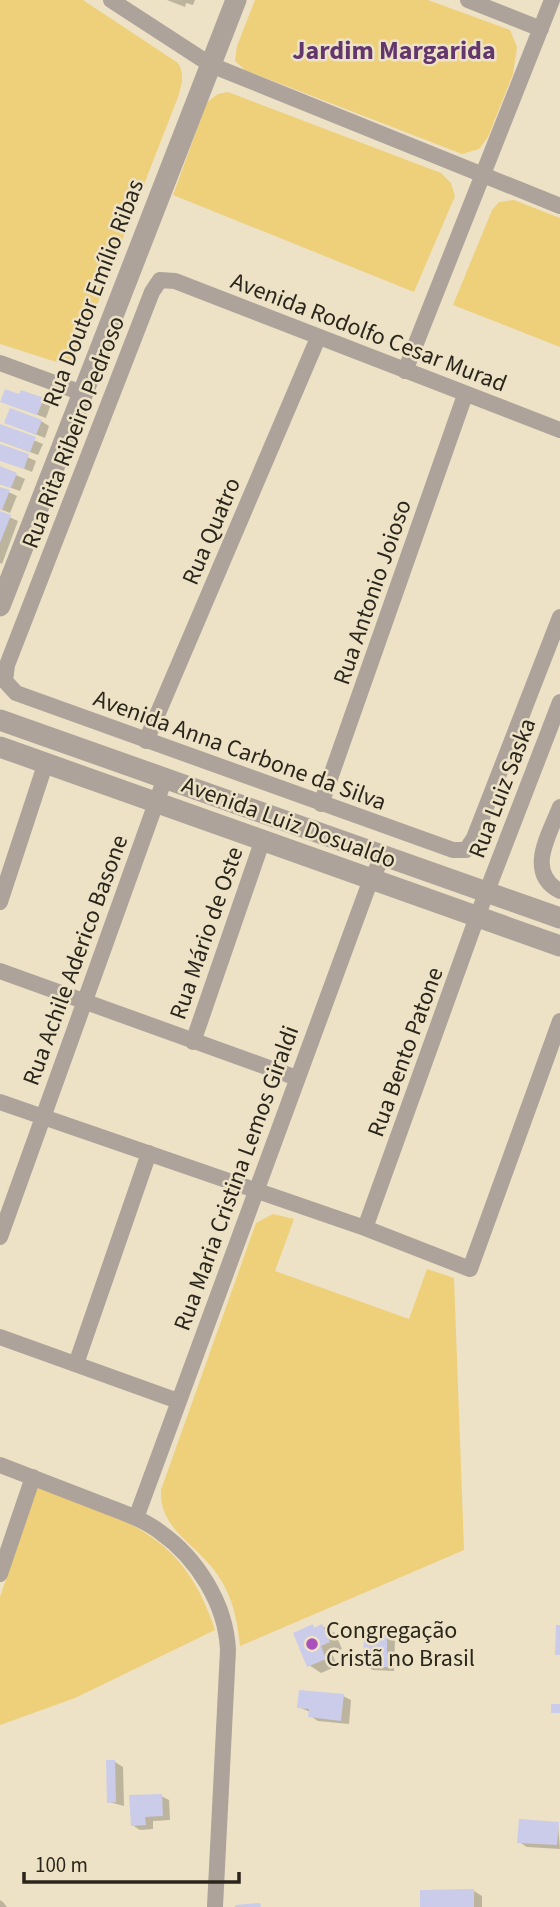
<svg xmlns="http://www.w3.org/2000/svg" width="560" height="1907" font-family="'Source Sans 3',sans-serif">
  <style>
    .green { fill: #eecf7a }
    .shadow { fill: #0003 }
    .building { fill: #cbcce9 }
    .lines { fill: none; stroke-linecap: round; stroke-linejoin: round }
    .minor { stroke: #aea39a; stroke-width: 16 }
    .tertiary { stroke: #aea39a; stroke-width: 21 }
    .poi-dot { fill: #a950bc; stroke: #ede2c6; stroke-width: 2.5 }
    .labels { text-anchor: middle; stroke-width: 5; stroke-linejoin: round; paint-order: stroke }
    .street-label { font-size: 24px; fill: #2b261c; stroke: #ede2c6 }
    .poi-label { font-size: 24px; fill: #2b261c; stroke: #ede2c6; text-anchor: start }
    .neighbourhood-label { font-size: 26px; font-weight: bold; fill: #63376d; stroke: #ede2c6 }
  </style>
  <rect width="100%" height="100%" fill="#ede2c6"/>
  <path class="green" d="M0 0H83L178 63C185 75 182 84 178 97L81 346 75 358 66 365 0 344Z
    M255 0H428L510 30 517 47 513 74 488 137 479 149 462 154 245 70 235 61 237 46Z
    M228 92 441 173 451 183 455 196 414 292 173 195 207 102 218 94Z
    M514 200 560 218V347L453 305 492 210 499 202Z
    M273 1214 294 1219 275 1271 409 1319 427 1269 454 1278 464 1550 240 1646C237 1619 233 1597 217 1574 197 1544 159 1530 161 1490L256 1223Z
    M38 1486C126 1522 182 1530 215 1630L75 1698 0 1725V1597Z"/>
  <path class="shadow" d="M167 0H195L193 5 186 3 185 7Z
    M20 396 51 404 46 418 2 402Z
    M41 421 49 426 45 438 6 422Z
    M0 426 43 444 38 455 0 441Z
    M0 445 36 461 32 472 0 459Z
    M0 468 25 479 20 491 0 484Z
    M0 488 17 496 10 513 0 509Z
    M0 513 18 521 2 564 0 563Z
    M322 1626 335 1633 342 1649 332 1653 337 1666 321 1673 309 1665Z
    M387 1637 395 1641 394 1671 373 1670 365 1666Z
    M343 1696 351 1700 349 1724 318 1721 310 1716V1712L299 1707Z
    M115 1762 123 1767 124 1806 109 1802Z
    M161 1796 169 1800 170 1820 153 1821V1829L140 1830 132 1825Z
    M558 1824 560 1849 527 1847 519 1842Z
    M474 1891 482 1896V1907H422Z
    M0 1900 3 1902 7 1907H0Z"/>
  <path class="building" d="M5 389 19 394 21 390 44 398 37 415 0 402Z
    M10 408 42 420 36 435 4 423Z
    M0 424 36 437 30 452 0 441Z
    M0 444 29 454 24 469 0 461Z
    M0 466 17 473 11 488 0 484Z
    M0 487 10 490 2 510 0 509Z
    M0 511 11 515 0 543Z
    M313 1624 314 1628 322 1624 330 1642 321 1646 326 1659 307 1667 293 1633Z
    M556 1625H560V1655H555Z
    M364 1635H387V1667H363Z
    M299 1690 344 1694 341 1721 308 1717 309 1709 297 1708Z
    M551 1704H560V1713H551Z
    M106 1760H115L116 1802 107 1803Z
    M162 1794 163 1816 145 1817 146 1825 131 1826 129 1795Z
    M519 1819 559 1822 557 1845 517 1843Z
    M474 1889V1907H420V1890Z
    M260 1903 261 1907H235V1905Z"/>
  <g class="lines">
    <path class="minor" d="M111 0 211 65 560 206
      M468 0 541 29
      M0 363 82 393
      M405 371 552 0
      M560 430 175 281 160 280 152 292 7 665 5 681 16 693 453 850H466L474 838 560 617
      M146 741 318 338
      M321 804 465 395
      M560 807C549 835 525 873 560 891
      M0 902 46 762
      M0 971 297 1078
      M193 1042 263 839
      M0 1102 365 1228 470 1269 560 1021
      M365 1228 477 917 560 702
      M0 1237 165 778
      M0 1337 178 1401
      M76 1364 149 1153
      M0 1465C34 1478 68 1491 101 1504 121 1512 143 1519 160 1532 197 1558 226 1604 228 1650L215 1907
      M136 1518 371 879 384 855
      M0 1574 33 1477"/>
    <path class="tertiary" d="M0 606 236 0
      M0 720 560 918
      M0 747 560 946"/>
  </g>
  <circle class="poi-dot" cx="312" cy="1644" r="7"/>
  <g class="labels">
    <g class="street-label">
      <text transform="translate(93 293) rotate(-69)" y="8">Rua Doutor Emílio Ribas</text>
      <text transform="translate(369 332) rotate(21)" y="8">Avenida Rodolfo Cesar Murad</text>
      <text transform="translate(73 432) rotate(-69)" y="8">Rua Rita Ribeiro Pedroso</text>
      <text transform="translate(211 531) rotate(-67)" y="8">Rua Quatro</text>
      <text transform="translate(372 592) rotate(-71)" y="8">Rua Antonio Joioso</text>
      <text transform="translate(240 750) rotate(20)" y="8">Avenida Anna Carbone da Silva</text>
      <text transform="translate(502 788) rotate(-69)" y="8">Rua Luiz Saska</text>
      <text transform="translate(289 822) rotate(20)" y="8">Avenida Luiz Dosualdo</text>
      <text transform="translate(206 933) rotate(-71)" y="8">Rua Mário de Oste</text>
      <text transform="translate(75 960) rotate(-70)" y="8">Rua Achile Aderico Basone</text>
      <text transform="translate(405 1052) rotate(-70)" y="8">Rua Bento Patone</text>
      <text transform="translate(236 1178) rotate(-70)" y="8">Rua Maria Cristina Lemos Giraldi</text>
    </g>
    <g class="poi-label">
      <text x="326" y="1638">Congregação<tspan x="326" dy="28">Cristã no Brasil</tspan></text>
    </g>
    <g class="neighbourhood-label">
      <text x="394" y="59">Jardim Margarida</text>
    </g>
  </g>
  <path d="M24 1872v10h215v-10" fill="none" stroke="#2b261c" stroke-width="3.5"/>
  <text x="35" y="1872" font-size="21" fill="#2b261c" stroke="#ede2c6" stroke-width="5" paint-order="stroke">100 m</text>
</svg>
